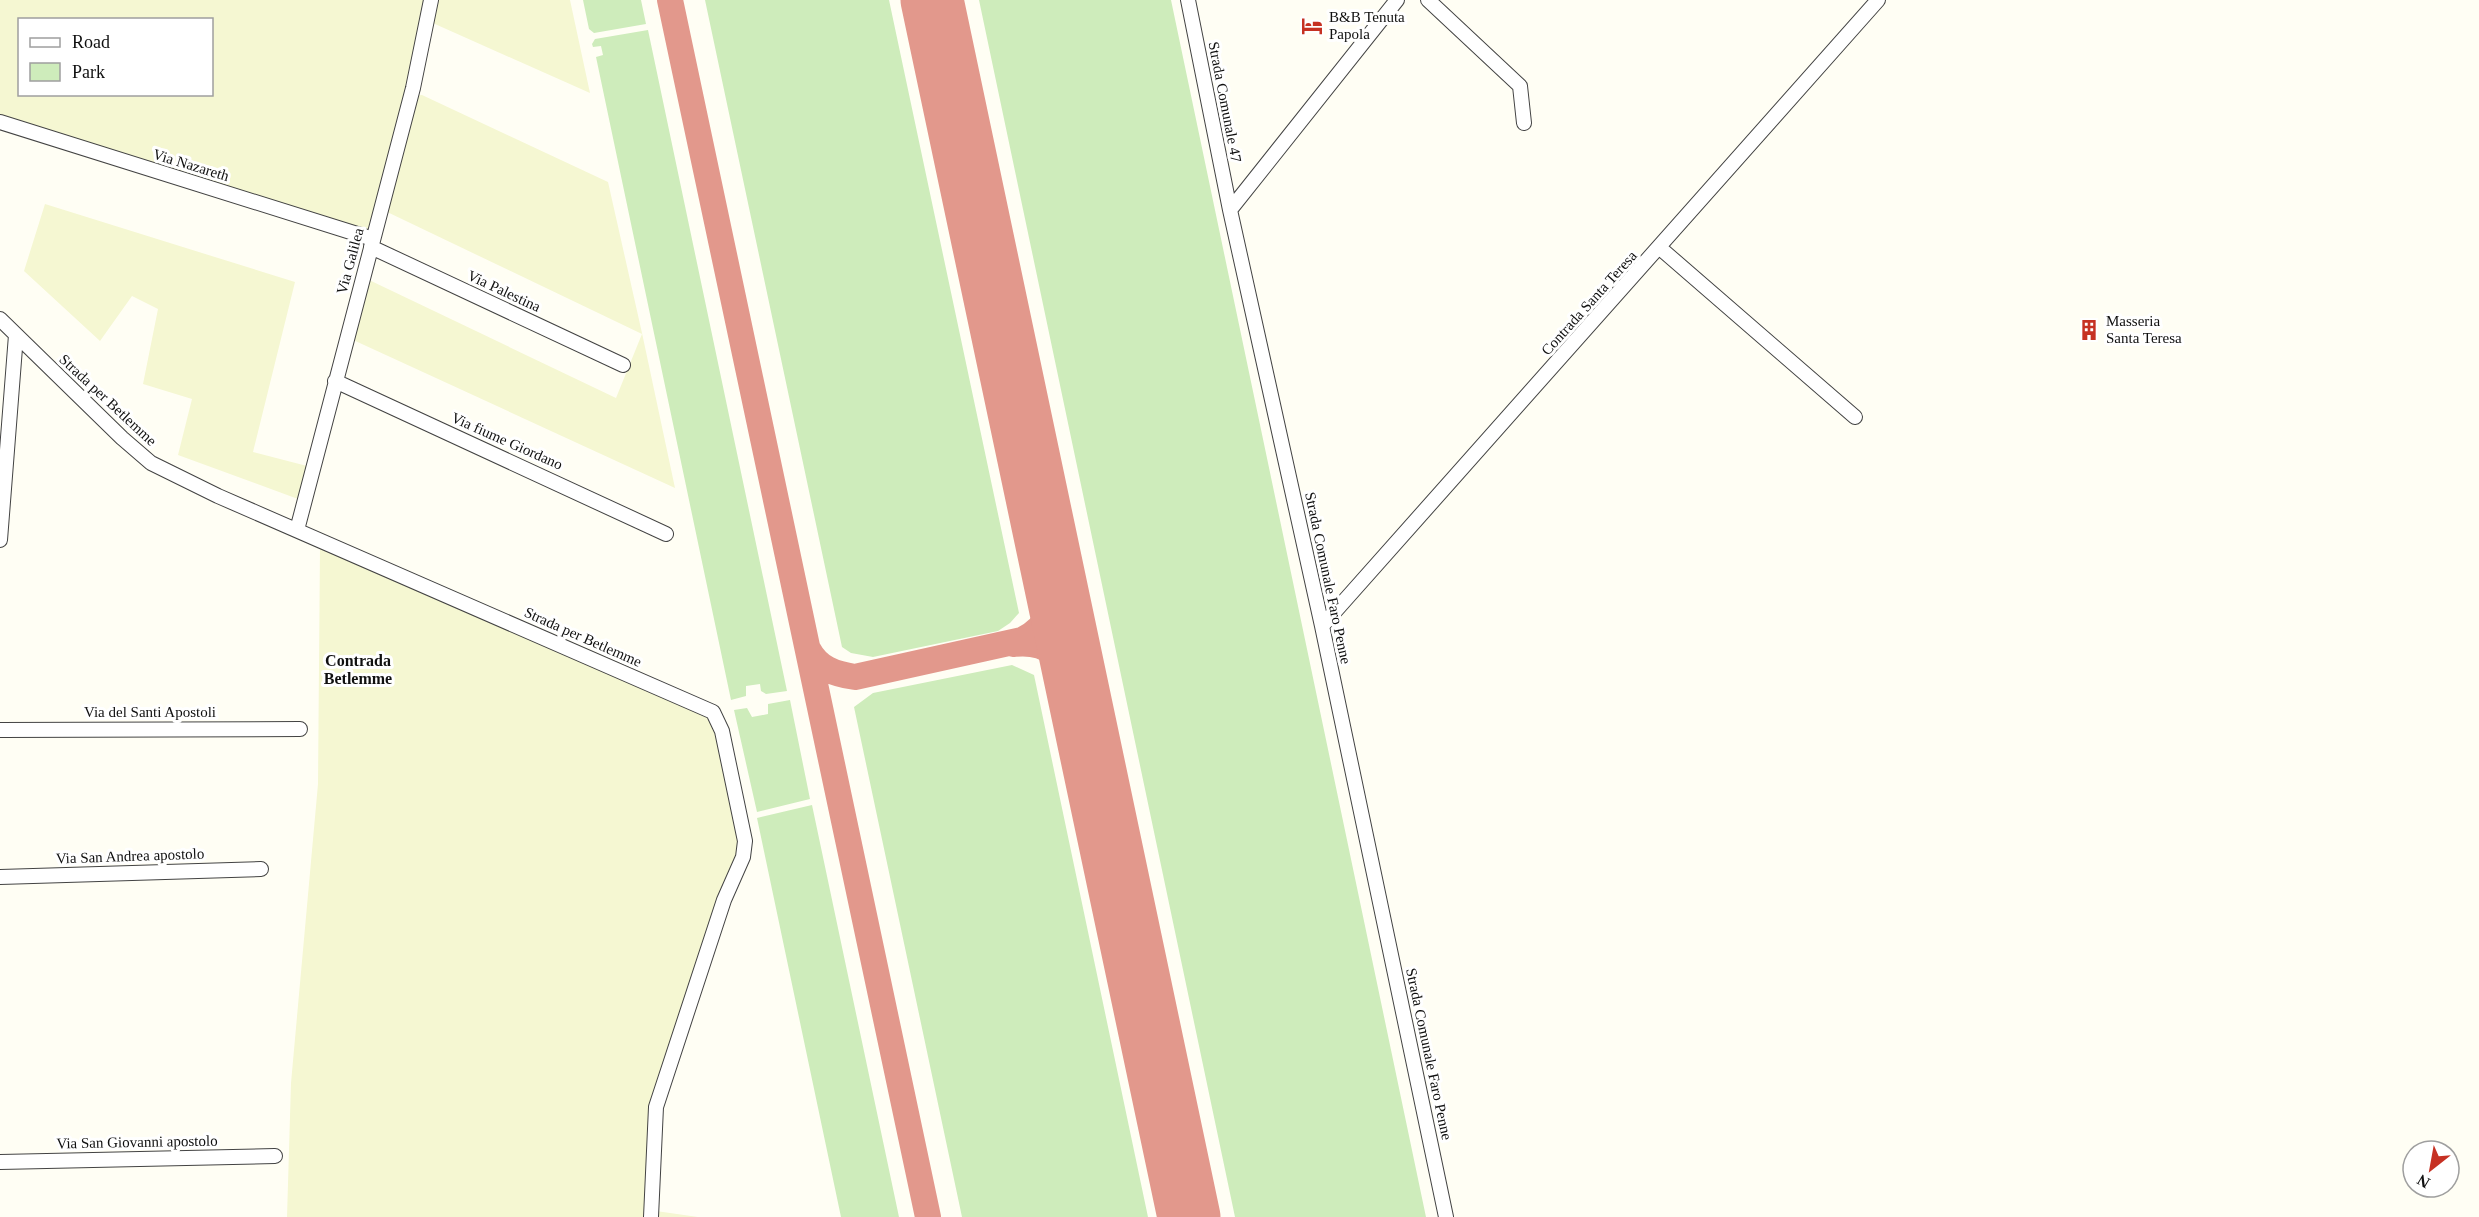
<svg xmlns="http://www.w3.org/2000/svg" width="2479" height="1217" font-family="'Times New Roman',serif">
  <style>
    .farmland { fill: #f5f7d2; fill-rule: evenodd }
    .green { fill: #ceecbb }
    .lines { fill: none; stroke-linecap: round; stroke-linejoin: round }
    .taxiway { stroke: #e2988c; stroke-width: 26 }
    .runway { stroke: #e2988c; stroke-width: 63 }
    .minor-casing { stroke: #434343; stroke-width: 16 }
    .minor { stroke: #fff; stroke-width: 14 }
    .labels { text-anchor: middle; stroke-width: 6; stroke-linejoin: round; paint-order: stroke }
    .poi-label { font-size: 15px; fill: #101010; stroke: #fff; text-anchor: start }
    .street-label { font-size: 15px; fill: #101010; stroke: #fff }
    .neighbourhood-label { font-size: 16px; font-weight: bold; fill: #101010; stroke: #fff }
  </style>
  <rect width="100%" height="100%" fill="#fffef4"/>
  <path class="farmland" d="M0 0H570L590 93 426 20 370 228 364 231 0 118ZM20 20H212V94H20Z
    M422 95 608 182 642 333 675 488 351 339 367 279 616 398 642 334 383 210 414 96Z
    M45 204 295 282 253 452 307 466 298 499 178 455 192 399 143 384 158 309 132 296 100 341 24 271Z
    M320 548 713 718 742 845 651 1111 649 1210 698 1217H287L291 1083 318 784Z"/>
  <path class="green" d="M583 0H641L646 24 594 33 589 29Z
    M705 0H889L1019 613 1010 623 998 631 873 657 851 653 842 647Z
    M979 0H1171L1426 1217H1235Z
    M648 30 787 691 766 694 761 691 760 684 746 686V696L731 700 596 57 603 55 601 46 593 47 592 44 595 39Z
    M1012 665 1034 675 1148 1217H962L854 707 873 693Z
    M790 700 810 799 757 812 734 710 747 708 752 717 768 714V704Z
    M812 805 899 1217H841L757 818Z"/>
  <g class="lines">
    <path class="taxiway" d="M670 0 928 1217
      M1013 644C1056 639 1064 664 1080 697
      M808 649C818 668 834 674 855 677L1022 640C1054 625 1053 601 1052 570"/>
    <path class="runway" d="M932 0 1189 1217"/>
    <defs>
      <path id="minor" d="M1188 0 1230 210 1322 626 1446 1217
        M1428 0 1520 86 1524 123
        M0 122 373 239
        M1230 210 1397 0
        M371 247 623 365
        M1660 248 1855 417
        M0 319 122 438 151 463 218 496 713 712 722 731 745 841 743 857 724 900 656 1107 651 1217
        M335 381 666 534
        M297 530 413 88 431 0
        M0 540 16 335
        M1322 626 1878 0
        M0 730 300 729
        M0 877 261 869
        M0 1162 275 1156"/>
    </defs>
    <use href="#minor" class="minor-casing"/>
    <use href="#minor" class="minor"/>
  </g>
  <defs>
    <symbol id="hotel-bare" viewBox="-9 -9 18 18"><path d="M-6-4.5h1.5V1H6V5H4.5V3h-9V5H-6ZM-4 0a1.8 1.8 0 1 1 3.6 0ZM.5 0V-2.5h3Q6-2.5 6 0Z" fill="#c63123" stroke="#fff" stroke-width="2.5" paint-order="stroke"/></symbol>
    <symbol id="building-bare" viewBox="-9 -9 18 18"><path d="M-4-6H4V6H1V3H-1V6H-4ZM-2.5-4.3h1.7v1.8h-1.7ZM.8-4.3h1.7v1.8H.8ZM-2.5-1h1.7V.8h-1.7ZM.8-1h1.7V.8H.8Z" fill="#c63123" stroke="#fff" stroke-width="2.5" paint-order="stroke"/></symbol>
  </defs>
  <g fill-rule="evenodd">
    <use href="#hotel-bare" x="1297" y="11" width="30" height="30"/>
    <use href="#building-bare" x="2074" y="315" width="30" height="30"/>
  </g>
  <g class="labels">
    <g class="poi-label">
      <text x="1329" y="22">B&amp;B Tenuta<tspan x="1329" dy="17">Papola</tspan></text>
      <text x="2106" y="326">Masseria<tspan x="2106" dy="17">Santa Teresa</tspan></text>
    </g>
    <g class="street-label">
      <text transform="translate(1225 102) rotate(79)" y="5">Strada Comunale 47</text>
      <text transform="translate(191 165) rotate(17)" y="5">Via Nazareth</text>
      <text transform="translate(350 261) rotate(-75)" y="5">Via Galilea</text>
      <text transform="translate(504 291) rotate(25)" y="5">Via Palestina</text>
      <text transform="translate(1589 303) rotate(-48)" y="5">Contrada Santa Teresa</text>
      <text transform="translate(108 400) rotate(43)" y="5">Strada per Betlemme</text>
      <text transform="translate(507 441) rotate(24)" y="5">Via fiume Giordano</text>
      <text transform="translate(1328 578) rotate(78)" y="5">Strada Comunale Faro Penne</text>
      <text transform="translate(583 637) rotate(24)" y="5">Strada per Betlemme</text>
      <text x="150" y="717">Via del Santi Apostoli</text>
      <text transform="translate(130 856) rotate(-2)" y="5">Via San Andrea apostolo</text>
      <text transform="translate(1429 1054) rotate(78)" y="5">Strada Comunale Faro Penne</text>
      <text transform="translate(137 1142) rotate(-1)" y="5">Via San Giovanni apostolo</text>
    </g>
    <g class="neighbourhood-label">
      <text x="358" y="666">Contrada<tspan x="358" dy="18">Betlemme</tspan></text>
    </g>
  </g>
  <rect x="18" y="18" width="195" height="78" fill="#ffffff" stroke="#9f9f9f" stroke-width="1.5"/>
  <rect x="30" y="38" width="30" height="9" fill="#ffffff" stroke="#9f9f9f" stroke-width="1.5"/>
  <text x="72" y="48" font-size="18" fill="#101010">Road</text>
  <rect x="30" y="63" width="30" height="18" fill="#ceecbb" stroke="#9f9f9f" stroke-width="1.5"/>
  <text x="72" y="78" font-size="18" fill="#101010">Park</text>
  <g transform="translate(2431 1169) rotate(211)"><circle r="28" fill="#ffffff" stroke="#9f9f9f" stroke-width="1.5"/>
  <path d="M0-4.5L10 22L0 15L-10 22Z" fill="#c63123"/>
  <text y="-9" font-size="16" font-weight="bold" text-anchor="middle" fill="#101010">N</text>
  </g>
</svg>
